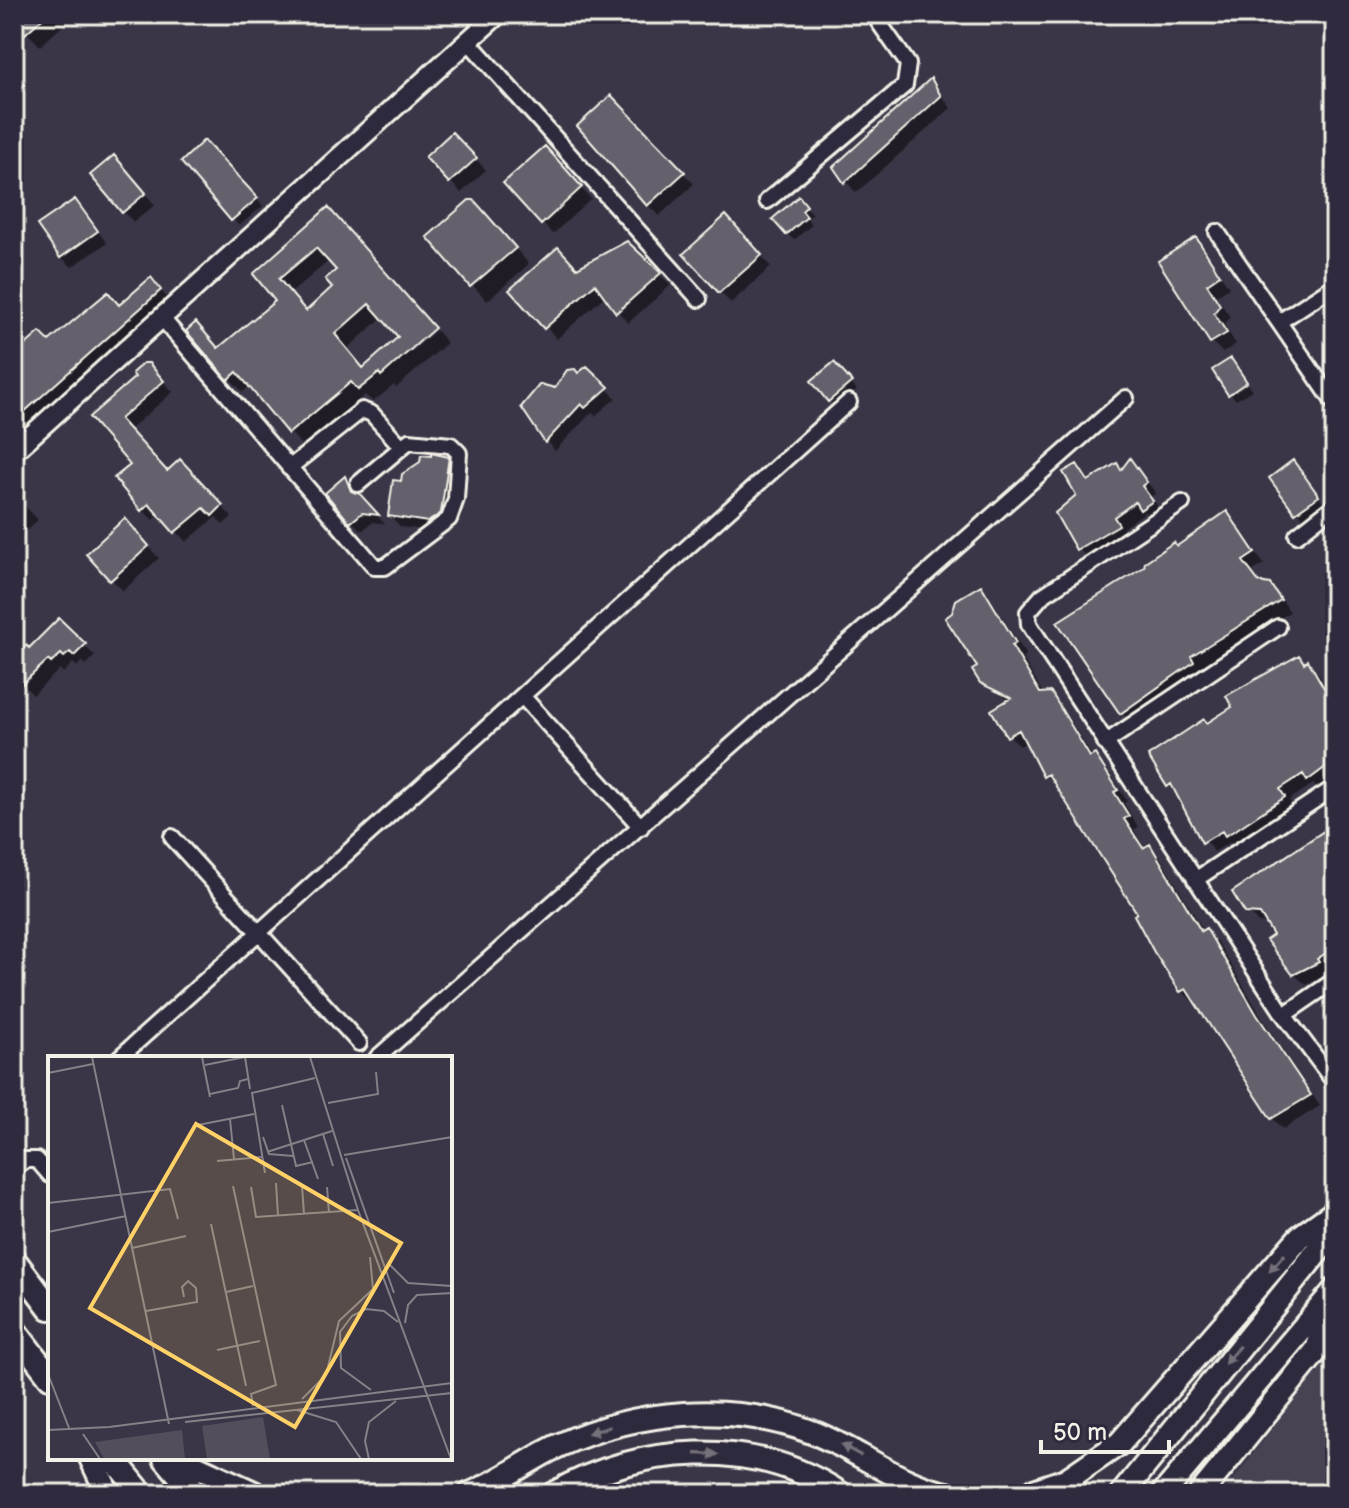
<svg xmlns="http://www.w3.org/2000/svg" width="1349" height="1508" font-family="'Balsamiq Sans',sans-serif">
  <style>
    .built { fill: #484352 }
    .shadow { fill: #0007; fill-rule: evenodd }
    .building { fill: #65616c; stroke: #f4f1e8; stroke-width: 2; fill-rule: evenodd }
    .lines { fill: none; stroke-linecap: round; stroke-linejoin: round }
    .minor-casing { stroke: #f4f1e8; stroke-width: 20 }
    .tertiary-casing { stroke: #f4f1e8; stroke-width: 24 }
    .trunk-casing { stroke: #f4f1e8; stroke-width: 28 }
    .minor { stroke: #2f2a3d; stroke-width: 14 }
    .tertiary { stroke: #2f2a3d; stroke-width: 18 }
    .trunk { stroke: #2f2a3d; stroke-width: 22 }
    .oneway { fill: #747079 }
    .inset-road { fill: none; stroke: #858187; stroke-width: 2 }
    .view { fill: #ffd166; fill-opacity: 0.15; stroke: #ffd166; stroke-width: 4 }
    .inset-edge { fill: none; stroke: #f4f1e8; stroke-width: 4 }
  </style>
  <rect width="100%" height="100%" fill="#3b3647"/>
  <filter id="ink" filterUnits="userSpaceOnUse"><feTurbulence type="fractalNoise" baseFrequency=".0125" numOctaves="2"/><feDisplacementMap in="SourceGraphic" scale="16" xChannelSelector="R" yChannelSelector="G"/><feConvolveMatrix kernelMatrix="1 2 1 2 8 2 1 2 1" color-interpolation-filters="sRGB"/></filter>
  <g filter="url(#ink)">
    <path class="built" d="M1335 1348V1494H1223L1328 1355Z"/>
    <path class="shadow" d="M14 14H76L40 46 14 19Z
      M931 81 951 108 856 193 835 167Z
      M611 98 694 184 659 216 648 205Z
      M204 143 263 206 239 226 233 219Z
      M463 145 486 170 461 193 428 157Z
      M556 160 591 199 553 234 542 223Z
      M124 168 155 205 134 222 123 212Z
      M798 199 813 214 807 219 812 225 794 240 787 234Z
      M75 202 107 243 72 267 61 257Z
      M328 210 409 354 436 330 447 343 396 388 394 385 373 402 365 395 302 446 250 386 243 392 229 378 219 350 278 301 255 274ZM330 260 338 270 335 287 307 312 291 293ZM383 317 401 337 364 370 347 349Z
      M489 218 529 264 487 301 429 237Z
      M737 228 771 267 731 303 720 292Z
      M1195 240 1229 287 1216 296 1230 317 1224 325 1236 344 1223 353 1212 342Z
      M626 243 671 285 628 323 605 296 557 339 512 290 578 270Z
      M151 280 173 304 26 434 14 422V358L120 307Z
      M1230 360 1252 390 1236 400 1230 393Z
      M587 369 616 398 595 416 592 412 555 451 524 407Z
      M840 371 857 390 837 408 813 382Z
      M159 376 173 392 129 430 168 474 180 462 232 517 223 525 216 517 186 542 160 513 153 520 142 509 133 465 91 417Z
      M448 459 459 470 440 532 401 527 390 516 403 483Z
      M1130 461 1156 493 1151 497 1162 512 1152 519 1145 512 1123 528 1128 536 1088 559 1078 548 1076 466 1090 482 1116 465 1122 471Z
      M1300 470 1324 504 1304 519 1272 478Z
      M345 479 357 495 385 524 373 522 362 531 352 522 328 493Z
      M17 497 38 520 14 542V499Z
      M1226 514 1264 564 1252 572 1262 585 1269 586 1280 597 1290 612 1200 667 1203 673 1132 723 1122 713 1177 548Z
      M135 532 159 558 123 591 88 554Z
      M981 588 991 599 1026 655 1022 657 1044 695 1050 694 1061 706 1093 757 1105 767 1127 801 1124 803 1138 827 1134 830 1145 849 1149 846 1160 857 1204 931 1217 941 1268 1028 1320 1106 1283 1129 1272 1118 1195 1000 1193 1002 1182 991 1139 914 1058 785 1045 776 1027 742 1020 746 1009 735V701L981 681Z
      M59 621 95 656 86 665 82 661 77 667 73 663 63 673 60 669 33 695 14 675V660Z
      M1299 657 1319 674 1335 701V779L1319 790 1313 784 1289 800 1294 808 1237 846 1232 841 1214 852 1169 785 1207 725 1235 708Z
      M1335 828V966L1326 971 1328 974 1306 985 1294 974 1268 924 1258 923 1234 893Z
      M65 1486 72 1494H14V1487Z"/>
    <path class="building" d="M14 14H47L25 34 14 22Z
      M931 78 941 96 844 183 833 167Z
      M611 95 685 172 647 206 577 126Z
      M452 132 477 158 449 183 425 157Z
      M204 140 258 198 231 221 181 162Z
      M545 146 582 187 541 225 503 183Z
      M114 155 146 193 122 213 90 175Z
      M799 196 807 206 802 211 807 217 786 235 772 219Z
      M75 199 98 231 60 258 37 225Z
      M469 200H474L516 248 470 287 427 237Z
      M328 207 435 328 381 376 379 373 358 390 351 382 288 434 237 372 228 380 186 331 196 322 218 348 275 301 253 274ZM316 248 336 270 325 279 332 287 306 311 279 279ZM369 304 398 337 363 368 335 334Z
      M726 215 762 255 719 293 683 254Z
      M1196 237 1220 275 1207 284 1220 305 1214 313 1227 333 1210 343 1158 261Z
      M627 241 661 273 616 313 595 284 544 329 509 290 558 247 577 268Z
      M151 277 161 290 14 421V355L40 332 49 341 108 292 119 305Z
      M1231 358 1247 382 1228 395 1212 370Z
      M834 362 852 382 828 402 811 381Z
      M143 363H149L164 381 120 419 167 471 180 459 223 505 212 516 204 508 174 533 149 504 141 511 114 478 130 465 89 417 135 377 132 373Z
      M587 366 609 387 585 408 581 404 545 443 521 407 540 384 555 388 567 370 575 369 578 373Z
      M431 453 449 457 441 513 428 522 388 516 393 480 401 481 402 474 420 462 421 455 431 456Z
      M1130 458 1147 482 1142 486 1153 501 1140 510 1135 502 1114 517 1119 525 1076 550 1055 513 1076 495 1063 472 1077 464 1088 481 1117 463 1121 470Z
      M1293 460 1319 496 1295 513 1269 478Z
      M345 476 351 491 360 494 379 515 362 513 350 523 325 493Z
      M1227 511 1255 553 1243 561 1259 582 1270 584 1281 600 1191 656 1194 662 1120 714 1057 622 1144 567 1145 562 1174 542 1177 546Z
      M125 518 149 546 110 581 86 554Z
      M981 585 1016 643 1012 646 1040 693 1051 692 1090 757 1095 754 1118 790 1114 792 1129 816 1124 819 1143 848 1150 844 1201 931 1206 928 1257 1015 1311 1095 1271 1119 1186 989 1180 992 1154 952 1134 915 1137 913 1048 774 1043 777 1019 730 1007 737 991 710 1011 698 980 683 972 670 977 667 945 618 952 613 956 600Z
      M59 618 86 644 74 656 70 652 64 657 61 654 51 663 48 660 21 685 14 678V656L26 645 29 648Z
      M1299 655 1304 663 1308 660 1335 707V760L1307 781 1303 774 1280 789 1285 797 1237 829 1225 836 1222 831 1202 843 1171 784 1167 787 1148 756 1204 719 1207 723 1232 707 1226 696Z
      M1327 829 1335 841V947L1317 959 1319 962 1293 975 1266 940 1273 935 1260 914 1245 913 1232 892Z"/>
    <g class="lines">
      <defs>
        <path id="minor" d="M468 41 699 299
          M767 201 905 85 908 64 873 14
          M1217 232 1335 404
          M161 317 375 567H385L449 519 456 499 459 453 451 445 409 441 358 484
          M1279 322 1335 285
          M289 468 362 410 372 414 401 446
          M1182 503 1042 596 1028 612 1029 624 1284 1015 1335 1083
          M1297 535 1335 505
          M523 697 641 827
          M1105 743 1278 627
          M172 837 359 1043
          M1195 880 1335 787
          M1284 1015 1335 980
          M119 1058 849 402
          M377 1058 1126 398
          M14 1168 25 1160H37L50 1175"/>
        <path id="tertiary" d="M14 451 498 14"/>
        <path id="trunk" d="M14 1260 50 1308
          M14 1330 50 1377
          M91 1458 108 1494
          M113 1458 142 1494
          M165 1458 195 1494
          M178 1458 256 1494
          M470 1494C502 1481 529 1459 560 1445 637 1410 730 1402 809 1431 857 1448 896 1484 947 1494
          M553 1494C639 1444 755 1436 841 1494
          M1025 1494 1066 1480 1120 1443 1300 1237 1335 1212
          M1122 1494 1335 1230
          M1163 1494 1335 1290
          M1200 1494 1317 1350 1334 1296"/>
      </defs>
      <use href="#minor" class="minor-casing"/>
      <use href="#tertiary" class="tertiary-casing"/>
      <use href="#trunk" class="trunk-casing"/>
      <use href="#minor" class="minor"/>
      <use href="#tertiary" class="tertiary"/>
      <use href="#trunk" class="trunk"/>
    </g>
    <defs><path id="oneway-solid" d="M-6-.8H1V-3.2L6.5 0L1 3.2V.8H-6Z" transform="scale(2)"/></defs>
    <g class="oneway">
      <use href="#oneway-solid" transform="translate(1277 1263) rotate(131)"/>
      <use href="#oneway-solid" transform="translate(1232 1355) rotate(129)"/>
      <use href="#oneway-solid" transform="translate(599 1430) rotate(163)"/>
      <use href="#oneway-solid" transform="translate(851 1450) rotate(-151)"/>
      <use href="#oneway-solid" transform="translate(707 1454) rotate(2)"/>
    </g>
  </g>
  <g transform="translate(48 1056)">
    <rect width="404" height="404" fill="#3b3647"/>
    <path d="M215 361 222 403H159L154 370ZM134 374 137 403H56L47 386Z" fill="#534e5c"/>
    <path class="inset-road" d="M44 1 121 368M154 1 162 41M262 1 310 154 403 403M157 9 197 1 202 33M0 17 45 8M162 38 190 32 192 25 200 23M280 47 330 38 328 16M234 49 248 110 265 106M182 63 186 103M145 70 206 58M275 78 285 110M215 81 221 98 245 100M256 84 270 123M219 96 284 75M296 99 404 81M298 102 346 237M169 105 214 101M217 117 204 37 267 22M228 127 230 160M185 130 228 329 203 338 205 350M254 130 256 158M203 131 208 161 310 154M279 131 281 157M0 147 122 133 130 163M163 168 198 330M0 176 78 160M84 192 138 180M340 207 360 227 404 230M178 236 205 230M98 255 149 246 148 232 140 225 134 231 136 241M357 267 360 249 369 239 404 237M169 294 212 285M0 318 21 372M323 334 293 312 292 276 304 260 318 253 336 255 350 266M254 343 278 319 291 265 325 233 322 201M249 354 288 366 313 403M137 366 404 337M0 374 61 371 404 327M35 378 52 403M321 403 317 385 321 366 348 345"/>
    <path class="view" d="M148 68 353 187 247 371 42 252Z"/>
    <rect width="404" height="404" class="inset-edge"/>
  </g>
  <rect width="1349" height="1508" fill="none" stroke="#2f2a3d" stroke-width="48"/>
  <rect x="24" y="24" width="1301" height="1460" fill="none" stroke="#f4f1e8" stroke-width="3" filter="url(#ink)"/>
  <path d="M1041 1440v12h128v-12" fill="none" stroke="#f4f1e8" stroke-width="4"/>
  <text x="1053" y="1440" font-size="24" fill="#f4f1e8" stroke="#2f2a3d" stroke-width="6" paint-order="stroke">50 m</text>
</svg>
